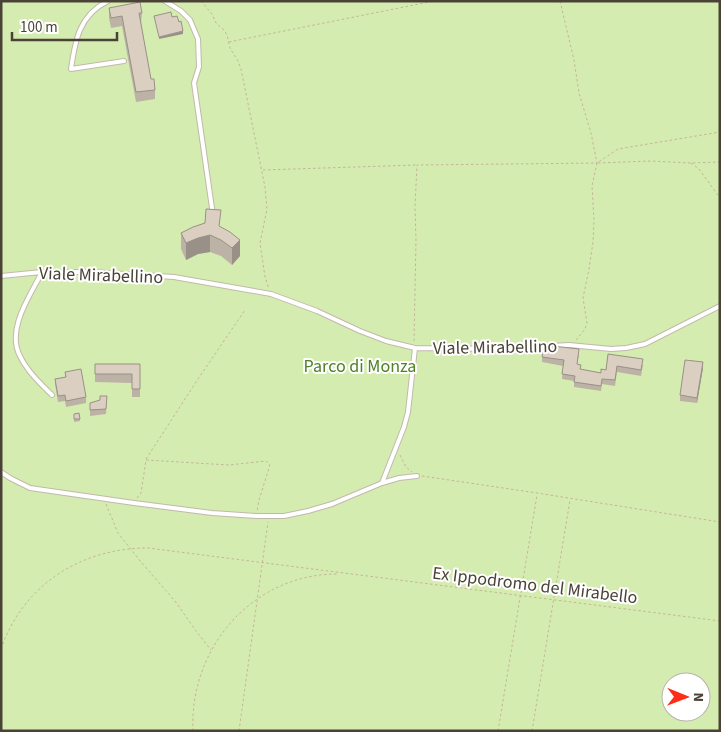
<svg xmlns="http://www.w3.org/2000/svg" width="721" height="732" font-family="'Source Sans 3',sans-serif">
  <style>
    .green { fill: #d5ecb0; fill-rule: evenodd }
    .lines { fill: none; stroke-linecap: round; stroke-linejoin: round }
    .service-casing { stroke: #c2b9ab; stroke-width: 6 }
    .path { stroke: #c5b49b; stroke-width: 1; stroke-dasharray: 2.5 2.5; stroke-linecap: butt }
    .service { stroke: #fff; stroke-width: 4 }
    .wall { fill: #bcb2a6 }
    .shaded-wall { fill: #999187 }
    .building { fill: #dbcfc1; stroke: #999187 }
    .labels { text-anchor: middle; stroke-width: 4; stroke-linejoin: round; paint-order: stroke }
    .street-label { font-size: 18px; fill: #4a4237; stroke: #fff }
    .park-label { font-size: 18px; fill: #4d8225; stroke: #fff }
  </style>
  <rect width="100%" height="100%" fill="#f6f1ea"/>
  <path class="green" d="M1 1H720V731H1ZM671 682H701V712H671Z"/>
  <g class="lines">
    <defs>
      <path id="service" d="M108 1C79 15 75 41 71 69L124 61
        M165 1 181 11 190 20 198 39 199 67 194 83 213 215
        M42 272C30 296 6 329 20 356 27 371 40 383 52 395
        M1 276 42 272H91L174 277 271 294 317 311 360 331 386 341 415 348 498 349 569 345 611 349 626 348 645 344 720 306
        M1 472 10 478 30 488 134 503 212 513 257 516H284L308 511 332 504 382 483 399 478 417 476
        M382 483 404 427 408 412 415 348"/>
    </defs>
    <use href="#service" class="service-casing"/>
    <path class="path" d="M201 1 212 14 216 23 224 30 227 35 230 48 238 61 241 69 265 187 267 209 260 243 265 277 269 289
      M229 42 434 1
      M598 163 651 161 690 163 720 162
      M691 163 699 169 720 198
      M263 170 416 165
      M576 340 585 329 587 323 583 298 589 269 593 242 594 220 592 186 597 163 618 149 720 132
      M414 341 416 240 415 207 417 165 597 163 591 133 579 93 574 60 560 1
      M400 455 406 467 412 472
      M146 459 200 376 245 310
      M422 476 537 493 720 522
      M137 498 141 493 146 460 229 465 266 461 270 465 259 500 257 511
      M106 504 118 533 141 562 175 601 196 631 211 650
      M1 649C23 585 81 548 148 548L720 621
      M193 731C189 648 253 573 339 574
      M239 731 268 522
      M498 731 537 495
      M532 731 570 500"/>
    <use href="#service" class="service"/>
  </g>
  <path class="wall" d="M109 8 142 13 141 23 151 79 155 90V99L136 102 122 26 111 28 109 18Z
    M221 227 240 256 232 265 221 256 210 252 198 254 186 260 181 249V233Z
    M608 354 643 365 641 376 617 372 615 386 602 384 601 391 574 387V381L562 379 563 366 542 362V357L579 355 577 364 581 369 601 373 606 370Z
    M95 364H140V397H132V383L95 382Z
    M703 368 697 403 680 401V395Z
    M65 372 86 397V403L66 407 65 401 58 402 55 384V379L65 377Z
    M107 396 106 414 90 416V403L100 400Z
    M79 413 80 421 74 422V414Z"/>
  <path class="shaded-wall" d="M183 31V34L159 39V37Z
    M210 235V252L198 254 186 260V243L198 238Z
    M240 240V256L232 265V248Z
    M703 362V368L697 403V398Z"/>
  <path class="building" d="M140 2 142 13H139L151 79H154L155 90 136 92 122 16 111 18 109 8Z
    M171 12 172 17 177 16 179 22 181 21 183 31 159 37 154 16Z
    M206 209 221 210 219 226 230 232 240 240 232 248 221 240 210 235 198 238 186 243 181 233 193 227 205 223Z
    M544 345 579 349 577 364 581 365 580 369 601 373V369L606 370 608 354 643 359 641 370 617 366 615 380 602 379 601 386 574 382 575 376 562 374 564 360 542 357Z
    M685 360 703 362 697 398 680 395Z
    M95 364H140V389H132V374H95Z
    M81 369 86 397 66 401 65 395 58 396 55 379 66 377 65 372Z
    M100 396H107L106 409 90 410V403L100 400Z
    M79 413 80 419H74V414Z"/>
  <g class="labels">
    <g class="street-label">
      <text transform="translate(101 275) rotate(2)" y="6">Viale Mirabellino</text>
      <text transform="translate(495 347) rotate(-1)" y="6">Viale Mirabellino</text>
      <text transform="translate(535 585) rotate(7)" y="6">Ex Ippodromo del Mirabello</text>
    </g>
    <g class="park-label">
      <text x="360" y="372">Parco di Monza</text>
    </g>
  </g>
  <rect width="721" height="732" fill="none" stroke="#4a4237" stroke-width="5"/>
  <g transform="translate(686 697) rotate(91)"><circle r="24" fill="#ffffff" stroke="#b7b3af"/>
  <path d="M0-4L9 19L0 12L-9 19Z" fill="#ff2d17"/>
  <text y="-8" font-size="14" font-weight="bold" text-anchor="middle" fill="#4a4237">N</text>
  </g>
  <path d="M12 32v8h105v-8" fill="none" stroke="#4a4237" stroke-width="2.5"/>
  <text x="20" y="32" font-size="15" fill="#4a4237" stroke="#ffffff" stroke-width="4" paint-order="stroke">100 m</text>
</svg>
